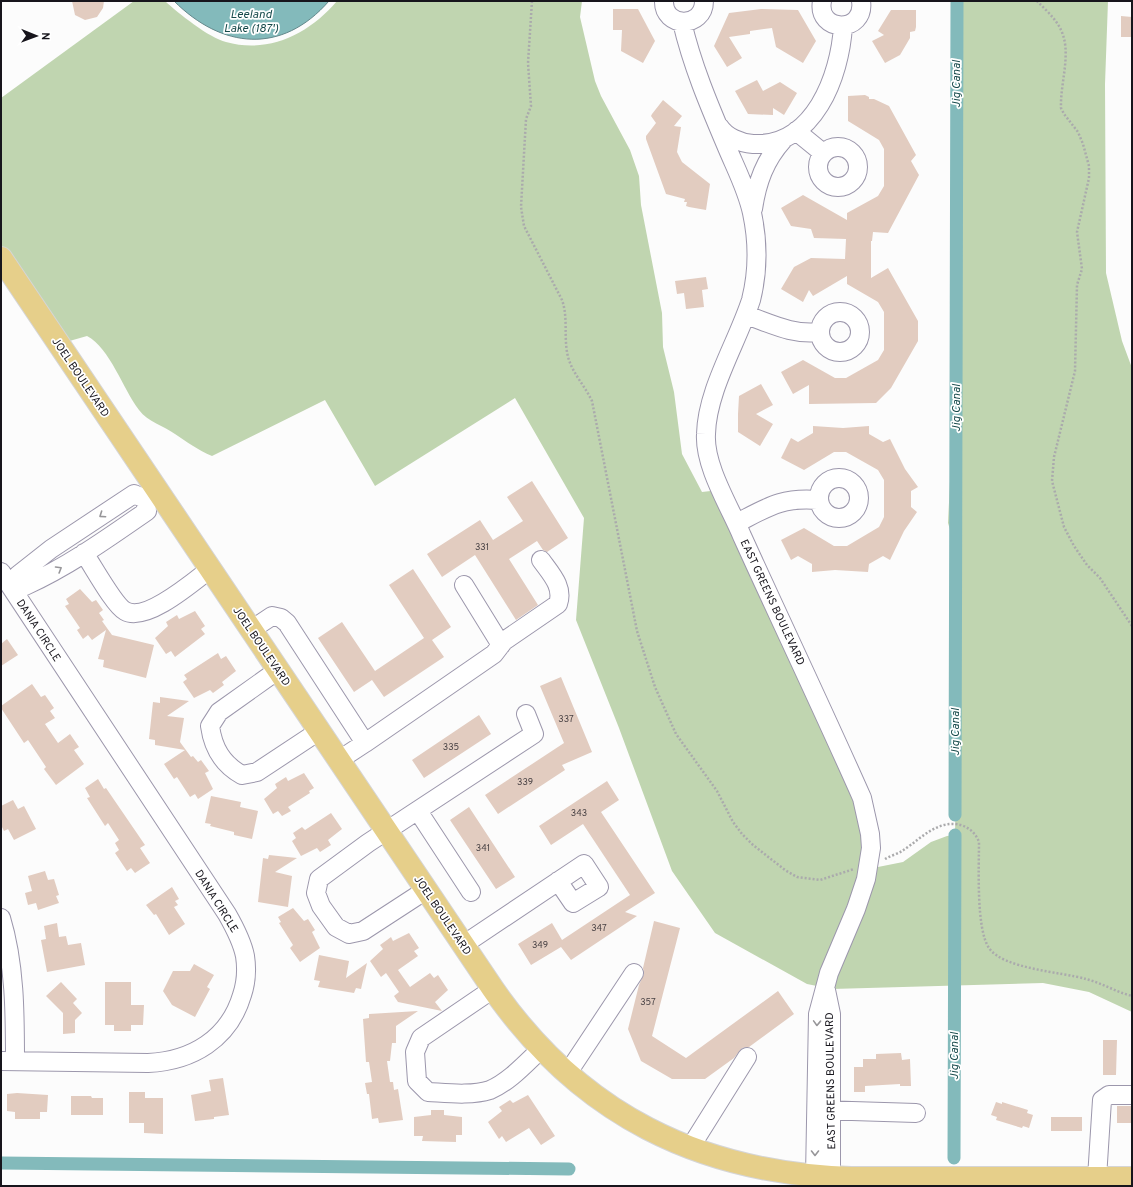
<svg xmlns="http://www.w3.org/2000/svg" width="1133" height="1187" font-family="Overpass,sans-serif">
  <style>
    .green { fill: #c0d5b0 }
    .water { fill: #83babb; stroke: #63888b }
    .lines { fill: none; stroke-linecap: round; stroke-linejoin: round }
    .canal { stroke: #83babb; stroke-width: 13 }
    .building { fill: #e2ccc0 }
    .minor-casing { stroke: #9c97ac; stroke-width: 20 }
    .major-casing { stroke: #d5d5d6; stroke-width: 24 }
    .path { stroke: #aaaaac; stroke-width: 2.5; stroke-dasharray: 2 2; stroke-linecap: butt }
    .minor { stroke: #fff; stroke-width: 18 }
    .major { stroke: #e6cf8a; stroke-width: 22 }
    .oneway { stroke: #979699 }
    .labels { text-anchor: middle; stroke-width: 3.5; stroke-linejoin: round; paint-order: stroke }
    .number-label { font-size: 9px; fill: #4a4345 }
    .street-label { font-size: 11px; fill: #17151c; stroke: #fff }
    .water-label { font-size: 12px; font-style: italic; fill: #174a4b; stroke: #fff }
  </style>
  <rect width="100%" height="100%" fill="#fcfcfc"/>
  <path class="green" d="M134 1H165C178 13 209 38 226 42 269 54 309 34 337 1H582L580 17 595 81 601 96 630 150 639 176 641 205 662 313 663 347 674 392 682 454 702 492 719 490 871 811 873 863 878 867 903 862 931 842 947 836 955 835 960 561 948 523 953 419 960 1H1108L1105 84 1106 273 1122 341 1132 368V1012L1089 992 1043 983 832 989 807 984 715 933 672 871 619 728 576 620 584 518 515 398 375 486 325 400 212 456C198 450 187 442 175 434 164 426 148 422 139 410 123 389 110 348 87 336L66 342 1 245V98Z"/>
  <path class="water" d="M174 1H329C282 55 222 49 174 1Z"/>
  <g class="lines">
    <path class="canal" d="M955 815 957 1
      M954 1158 955 835
      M1 1163 569 1169"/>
  </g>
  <path class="building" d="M72 1H104L103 8 97 17 85 20 75 15Z
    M613 9H638L655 41 643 63 621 51 622 30H613Z
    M761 9 798 10 816 41 803 63 776 47 772 28 750 31V34L729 37 742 58 727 67 714 46 729 13Z
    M891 10H916V27L915 31 910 32V38L900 55 885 63 872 41 884 35 878 31Z
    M1121 16 1132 17V37H1121Z
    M757 80 763 91 780 82 797 93 784 115 773 108V115L748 114 735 91Z
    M865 95 869 97V99H874L889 106 916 155 911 161 919 175 888 233 873 232 872 241H871V278L888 268 918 321V341L891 388 876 403 809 404V385L793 394 781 372 803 360 835 378H846L878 360 884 350V312L878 302 847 284V276L813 296 809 290 803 302 781 289 794 267 811 258 845 259 846 239 814 238 811 229 791 226 781 208 803 195 847 220V213L878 196 884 186V149L879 140 848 121V96Z
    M663 100 682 116 674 126 681 127 677 152 682 162 710 184 706 210 689 207 686 206 687 202H684L685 199 666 194 646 139V136L656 123 651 116 652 114Z
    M706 277 708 289 702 290 704 307 686 309 684 293 677 294 675 281Z
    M761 384 773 405 756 414 773 424 760 446 738 432V414L739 396Z
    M813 426 843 428 869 426V434L883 442 890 439 905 469 918 487 911 491V507L917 512 904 531 890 560 883 556 869 564 868 572 835 570 812 572V564L798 556 791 560 781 540 804 528 834 546H847L879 527 884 517V480L878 470 846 452H834L804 470 781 458 791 438 798 442 813 433Z
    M532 481 568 538 547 552 543 550 537 541 509 559 538 605 516 620 475 555 442 577 427 554 480 520 493 540 523 521 507 497Z
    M413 569 451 627 432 640 444 657 384 697 372 680 354 692 318 638 342 622 375 671 424 638 389 585Z
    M80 589 92 602 96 600 103 610 99 613 104 620 102 621 112 635 154 645 146 678 103 667 104 660 98 659 106 630 92 640 88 635 83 639 77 630 80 628 65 606 69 604 66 599Z
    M195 611 205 626 201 629 205 634 175 657 171 651 166 654 155 638 168 626 166 622 177 615 179 619Z
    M7 639 18 655 1 666V644Z
    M218 653 221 659 226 656 236 671 222 682 224 685 213 693 210 690 194 698 183 682 187 679 184 675Z
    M561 677 592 752 562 765 565 770 498 814 485 795 564 743 540 686Z
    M32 684 41 697 45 695 54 708 50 711 55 718 45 724 58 743 70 734 79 747 74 750 84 764 56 785 44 769 46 767 28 740 24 743 1 708V706Z
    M160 697 189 701 167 716 184 718 180 742 191 757 193 756 198 762 201 760 209 771 205 773 213 789 198 799 195 794 190 797 177 777 174 779 164 764 185 750 155 745V740L149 739 153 702 160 703Z
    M479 715 491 734 424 778 412 760Z
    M304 773 314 788 309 791 310 793 288 807 291 811 282 816 278 811 273 814 264 799 277 788 275 784 286 777 288 781Z
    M98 779 104 789 106 788 145 845 140 848 150 863 135 873 131 868 127 871 115 853 119 850 115 843 119 840 108 823 105 826 87 798 90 797 85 788Z
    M607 781 619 800 601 812 655 893 625 912 637 916 571 960 561 947 531 965 518 944 552 923 562 940 630 895 583 824 551 845 539 826Z
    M211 796 241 802 240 807 258 811 252 839 234 835V832L210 826 211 824 205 823Z
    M13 800 18 809 24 806 36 829 14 840 8 829 4 831 1 825V806Z
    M469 807 515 877 496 889 450 820Z
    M331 813 342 829 328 840 331 845 320 852 317 848 301 856 292 841 296 838 293 833 302 827 305 830Z
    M269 855 297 858 275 872 292 876 288 907 258 902 263 858 268 859Z
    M45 871 48 880 54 879 59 895 56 896 59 903 38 910 36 903 28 905 25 893 32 891 28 876Z
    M172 887 179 899 175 901 178 905 174 907 185 924 169 935 156 914 154 915 146 905Z
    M293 908 304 921 308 919 315 930 312 932 320 948 300 962 290 948 293 945 279 923 281 922 278 917Z
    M654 921 680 928 652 1036 686 1058 778 991 794 1014 749 1047 742 1048 734 1058 705 1079H672L641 1061 628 1029 639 985 644 974 643 968Z
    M57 923 59 937 66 936 68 945 81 943 85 965 47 972 41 940 46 939 44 926Z
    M409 933 419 948 414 951 418 956 398 970 410 987 430 973 434 978 438 975 448 990 435 1002 442 1011 398 1002 394 996 399 992 386 973 381 977 370 961 383 949 380 945 387 940 391 937 393 941Z
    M319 955 349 961 346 978 367 963 361 989 356 988 354 993 318 987 320 981 314 980Z
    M194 964 214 975 207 987 210 989 195 1017 172 1005 163 991 173 971H190Z
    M61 982 77 999 73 1003 82 1013 75 1020V1033L63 1034V1013L46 996Z
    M105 982H131V1005H144L143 1025H131V1031H114V1025H105Z
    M418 1011 396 1026V1043H392L390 1061H387L390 1082H393L394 1090 398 1089 403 1120 379 1123 378 1118 372 1119 369 1094H367L365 1083 372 1082 369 1062H366L363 1019 369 1018V1014Z
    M1103 1040H1117L1116 1075H1103Z
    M901 1053 902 1060 910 1059 911 1086H900V1084L865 1086V1092H854V1067H863V1059H876V1054Z
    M223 1078 229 1115 214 1117V1119L195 1121 191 1095 211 1091 209 1080Z
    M129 1092H145V1098H163V1134L144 1133V1123H129Z
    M17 1093 48 1095 47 1112H40V1119H15V1112L7 1111V1094Z
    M528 1095 555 1136 541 1145 529 1128 506 1142 502 1136 499 1139 488 1122 502 1111 499 1107 510 1100 513 1103Z
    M71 1096H91L92 1098H103V1115H71Z
    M996 1102 1002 1104V1102L1028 1110 1027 1113 1033 1115 1029 1128 1023 1126 1022 1128 996 1120 997 1117 991 1115Z
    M1117 1106H1132V1123H1117Z
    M431 1110H444V1115L462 1117V1135H456V1142L422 1141 423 1136H414V1117L431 1115Z
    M1051 1117H1082V1131H1051Z"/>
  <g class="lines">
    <defs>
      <path id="minor" d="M664 1C663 28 704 29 704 1
        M822 1C816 33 866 34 861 1
        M682 22C692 65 709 105 726 145 735 167 747 189 752 213 758 241 758 272 751 300 737 343 707 390 706 434 704 466 730 507 742 536 782 624 823 710 862 798L870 834 871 848 866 879 856 909 829 973 818 1014 815 1176
        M719 126C726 137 740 143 753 144 814 147 840 76 843 26
        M796 131 823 153
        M818 167a20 20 0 1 1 40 0a20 20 0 1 1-40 0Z
        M753 209C757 182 765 160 783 140
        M820 332a20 20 0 1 1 40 0a20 20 0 1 1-40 0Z
        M746 315C772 324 792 335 819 332
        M819 498a20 20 0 1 1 40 0a20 20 0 1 1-40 0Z
        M737 523C768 507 782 497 818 500
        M84 553C93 566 114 605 125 611 146 623 193 582 210 569
        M1 572 227 914C235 928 242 941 245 956 247 969 246 983 242 995 229 1039 192 1061 148 1063L1 1061
        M19 583 25 586C69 566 108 538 147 511L145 499
        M19 583 18 575 51 549 134 494 145 499
        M464 585 501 645
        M251 630 272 616 281 618 287 623 365 743 339 760
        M278 670 219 712 210 726C213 748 222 764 242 775L257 772 319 731
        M365 743 494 654 504 641 558 604C564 587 551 574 541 560
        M418 811 471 892
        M426 890 363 931 349 934 336 927 321 906 316 893 319 879 368 843 534 734 526 714
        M1 918C15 964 15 1014 15 1061
        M463 945 584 864 599 887 573 903 558 881
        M493 989 421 1038 415 1052 417 1081 428 1092C447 1093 471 1096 490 1090 509 1082 526 1063 541 1049
        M826 990 831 1014V1177
        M567 1074 634 973
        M820 1110 916 1113
        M690 1148 747 1057
        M1097 1178 1102 1100 1109 1095H1132"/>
      <path id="major" d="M1 258 493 989C580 1114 699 1173 851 1178H1132"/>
    </defs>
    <use href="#minor" class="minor-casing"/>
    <use href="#major" class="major-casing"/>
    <path class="path" d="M532 1 528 63 531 106 526 119 521 207 524 226 562 300C568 317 564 334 567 352 570 371 584 384 592 401L637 631 655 687 676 734 717 791 733 822 742 834 753 845 785 870 797 877 820 880 854 869
      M1037 1C1045 9 1056 19 1061 30 1072 53 1060 83 1061 108L1064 114 1078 132 1083 144 1089 166V178L1077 232 1082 269 1077 285 1075 371 1054 457 1052 481 1064 527 1074 546 1087 565 1100 578 1132 626
      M885 859C890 856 897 854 902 851 915 843 928 829 944 825 959 821 974 828 979 842 979 867 976 929 989 948 1003 969 1062 972 1086 979 1102 983 1116 992 1132 996"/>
    <use href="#minor" class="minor"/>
    <use href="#major" class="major"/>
  </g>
  <defs><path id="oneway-chevron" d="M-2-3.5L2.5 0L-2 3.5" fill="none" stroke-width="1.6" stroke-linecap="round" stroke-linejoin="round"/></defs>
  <g class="oneway">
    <use href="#oneway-chevron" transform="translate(102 515) rotate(146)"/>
    <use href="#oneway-chevron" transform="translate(59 569) rotate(-31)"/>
    <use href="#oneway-chevron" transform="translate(817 1023) rotate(92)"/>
    <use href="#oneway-chevron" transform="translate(815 1153) rotate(90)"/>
  </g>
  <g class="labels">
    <g class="number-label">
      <text x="482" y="550">331</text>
      <text x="566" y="722">337</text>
      <text x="451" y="750">335</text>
      <text x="525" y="785">339</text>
      <text x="579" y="816">343</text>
      <text x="483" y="851">341</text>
      <text x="599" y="931">347</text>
      <text x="540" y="948">349</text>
      <text x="648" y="1005">357</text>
    </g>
    <g class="street-label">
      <text transform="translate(81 377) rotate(56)" y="4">JOEL BOULEVARD</text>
      <text transform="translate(773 602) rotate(65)" y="4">EAST GREENS BOULEVARD</text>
      <text transform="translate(39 630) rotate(57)" y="4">DANIA CIRCLE</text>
      <text transform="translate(262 646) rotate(56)" y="4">JOEL BOULEVARD</text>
      <text transform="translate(217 901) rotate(58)" y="4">DANIA CIRCLE</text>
      <text transform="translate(443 915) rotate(56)" y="4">JOEL BOULEVARD</text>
      <text transform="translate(830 1081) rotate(-91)" y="4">EAST GREENS BOULEVARD</text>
    </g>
    <g class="water-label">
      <text x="251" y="18">Leeland<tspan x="251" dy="14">Lake (187')</tspan></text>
      <text transform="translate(956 84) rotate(-90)" y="4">Jig Canal</text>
      <text transform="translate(956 408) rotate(-90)" y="4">Jig Canal</text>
      <text transform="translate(955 732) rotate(-90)" y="4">Jig Canal</text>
      <text transform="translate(954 1056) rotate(-90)" y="4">Jig Canal</text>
    </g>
  </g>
  <rect width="1133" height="1187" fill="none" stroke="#17151c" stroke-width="4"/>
  <g transform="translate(36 36) rotate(91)" stroke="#ffffff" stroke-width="3" paint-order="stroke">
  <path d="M0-3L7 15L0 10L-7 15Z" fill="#17151c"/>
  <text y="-6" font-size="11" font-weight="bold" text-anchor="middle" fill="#17151c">N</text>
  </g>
</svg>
